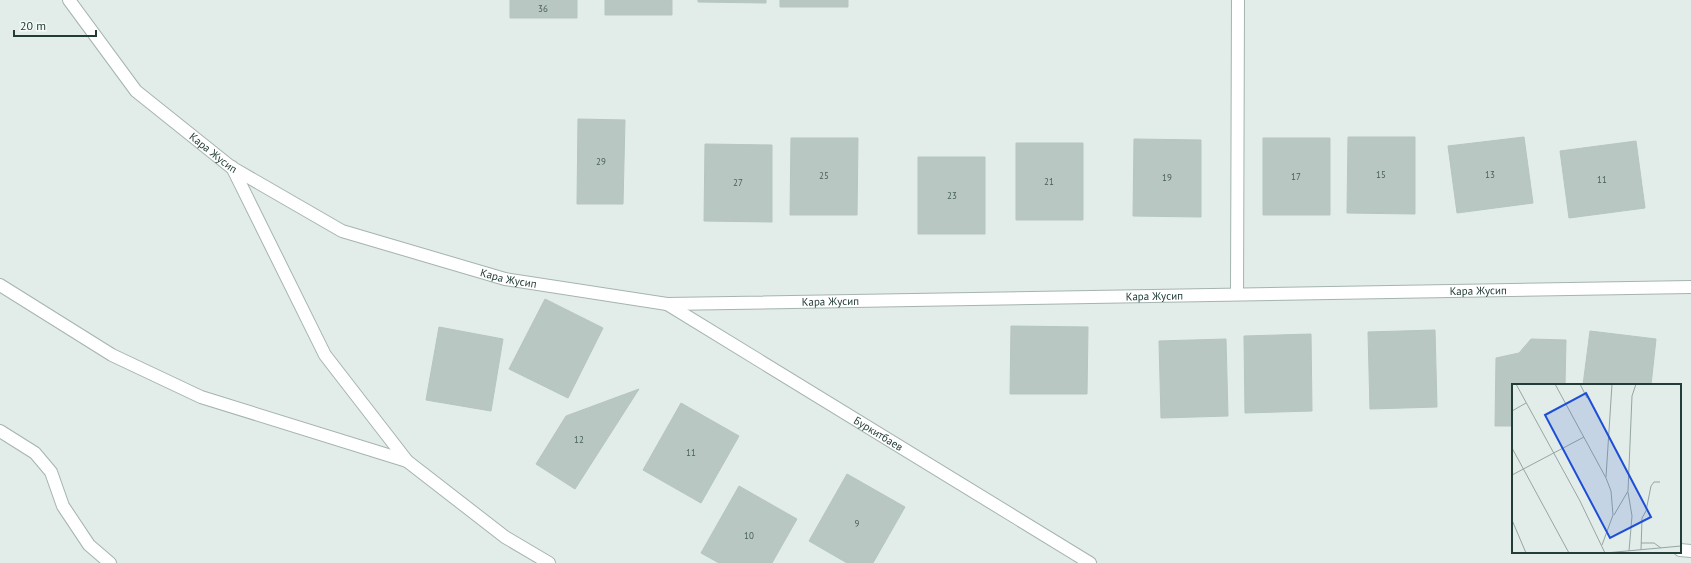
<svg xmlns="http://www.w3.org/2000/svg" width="1691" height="563" font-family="'PT Sans',sans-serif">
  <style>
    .building { fill: #b8c7c2; stroke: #b5c6c0 }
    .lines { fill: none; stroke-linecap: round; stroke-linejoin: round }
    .minor-casing { stroke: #a5b4b0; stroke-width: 14 }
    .minor { stroke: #fff; stroke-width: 12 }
    .labels { text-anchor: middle; stroke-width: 3; stroke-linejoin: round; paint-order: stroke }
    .number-label { font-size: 9px; fill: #48605a }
    .street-label { font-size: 11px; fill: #223d38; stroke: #f3f9f6 }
    .inset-road { fill: none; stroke: #95a6a2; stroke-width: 1 }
    .view { fill: #1d4ed8; fill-opacity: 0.15; stroke: #1d4ed8; stroke-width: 2 }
    .inset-edge { fill: none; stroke: #223d38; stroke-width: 2 }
  </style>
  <rect width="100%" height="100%" fill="#e2ece8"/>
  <path class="building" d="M510 0H577V18H510Z
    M605 0H672V15H605Z
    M698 0H766V3L698 2Z
    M780 0H848V7H780Z
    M578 119 625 120 623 204H577Z
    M1348 137H1415V214L1347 213Z
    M1524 137 1533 203 1457 213 1448 146Z
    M791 138H858L857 215H790Z
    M1263 138H1330V215H1263Z
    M1134 139 1201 140V217L1133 216Z
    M1636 141 1645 208 1569 218 1560 151Z
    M1016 143H1083V220H1016Z
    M705 144 772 145V222L704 221Z
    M918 157H985V234H918Z
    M545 299 603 328 568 398 509 369Z
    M1011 326 1088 327 1087 394H1010Z
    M439 327 503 339 491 411 426 400Z
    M1435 330 1437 407 1370 409 1368 332Z
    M1590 331 1656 339 1651 385H1583Z
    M1311 334 1312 411 1245 413 1244 336Z
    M1226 339 1228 416 1161 418 1159 341Z
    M1531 339 1566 340 1565 385H1513V426H1495L1496 358 1519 353Z
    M639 389 575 489 536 464 566 416Z
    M681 403 739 436 701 503 643 470Z
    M847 474 905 507 873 563H847L809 541Z
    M739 486 797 519 772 563H719L701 553Z"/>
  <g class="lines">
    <defs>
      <g id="minor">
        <path id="s1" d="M69 0 136 91 231 167 342 231 505 279 667 304 1691 287"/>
        <path d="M232 167 325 355 407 461 505 537 549 563"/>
        <path d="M0 285 112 355 201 397 407 461"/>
        <path d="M1237 294 1238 0"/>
        <path id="s2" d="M667 304 1090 563"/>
        <path d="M0 431 35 453 51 472 63 506 89 545 110 563"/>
        <path d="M1680 550 1691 551"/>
      </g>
    </defs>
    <use href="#minor" class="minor-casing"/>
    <use href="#minor" class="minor"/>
  </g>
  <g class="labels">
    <g class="number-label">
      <text x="543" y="12">36</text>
      <text x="601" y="165">29</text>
      <text x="1381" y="178">15</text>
      <text x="1490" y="178">13</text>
      <text x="824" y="179">25</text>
      <text x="1296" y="180">17</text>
      <text x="1167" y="181">19</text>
      <text x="1602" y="183">11</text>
      <text x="1049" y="185">21</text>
      <text x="738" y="186">27</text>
      <text x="952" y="199">23</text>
      <text x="579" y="443">12</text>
      <text x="691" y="456">11</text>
      <text x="857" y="527">9</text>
      <text x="749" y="539">10</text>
    </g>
    <g class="street-label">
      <text dy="4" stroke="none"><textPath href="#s1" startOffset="212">Кара Жусип</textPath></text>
      <text dy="4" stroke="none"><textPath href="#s1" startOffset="536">Кара Жусип</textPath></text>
      <text dy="4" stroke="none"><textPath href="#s1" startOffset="1508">Кара Жусип</textPath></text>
      <text dy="4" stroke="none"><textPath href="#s1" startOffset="1184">Кара Жусип</textPath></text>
      <text dy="4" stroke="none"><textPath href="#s1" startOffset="860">Кара Жусип</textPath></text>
      <text dy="4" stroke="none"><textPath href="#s2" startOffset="248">Буркитбаев</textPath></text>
    </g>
  </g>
  <g transform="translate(1512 384)">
    <rect width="169" height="169" fill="#e2ece8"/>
    <path class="inset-road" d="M4 0 68 117 93 169 169 162M43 0 94 94 99 107 101 131 90 161M68 0 75 14M0 27 14 19M0 64 57 169M0 91 72 53M94 93 100 0M116 108 120 132 117 167M102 131 116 107 120 12 124 0M0 136 14 169M129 159H142L149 164M129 166 130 134 134 127 139 102 142 98H148"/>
    <path class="view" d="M74 9 139 133 98 154 33 31Z"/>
    <rect width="169" height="169" class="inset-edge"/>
  </g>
  <path d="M14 30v6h82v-6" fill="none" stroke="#223d38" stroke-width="2"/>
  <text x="20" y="30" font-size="12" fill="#223d38" stroke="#f3f9f6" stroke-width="3" paint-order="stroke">20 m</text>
</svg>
